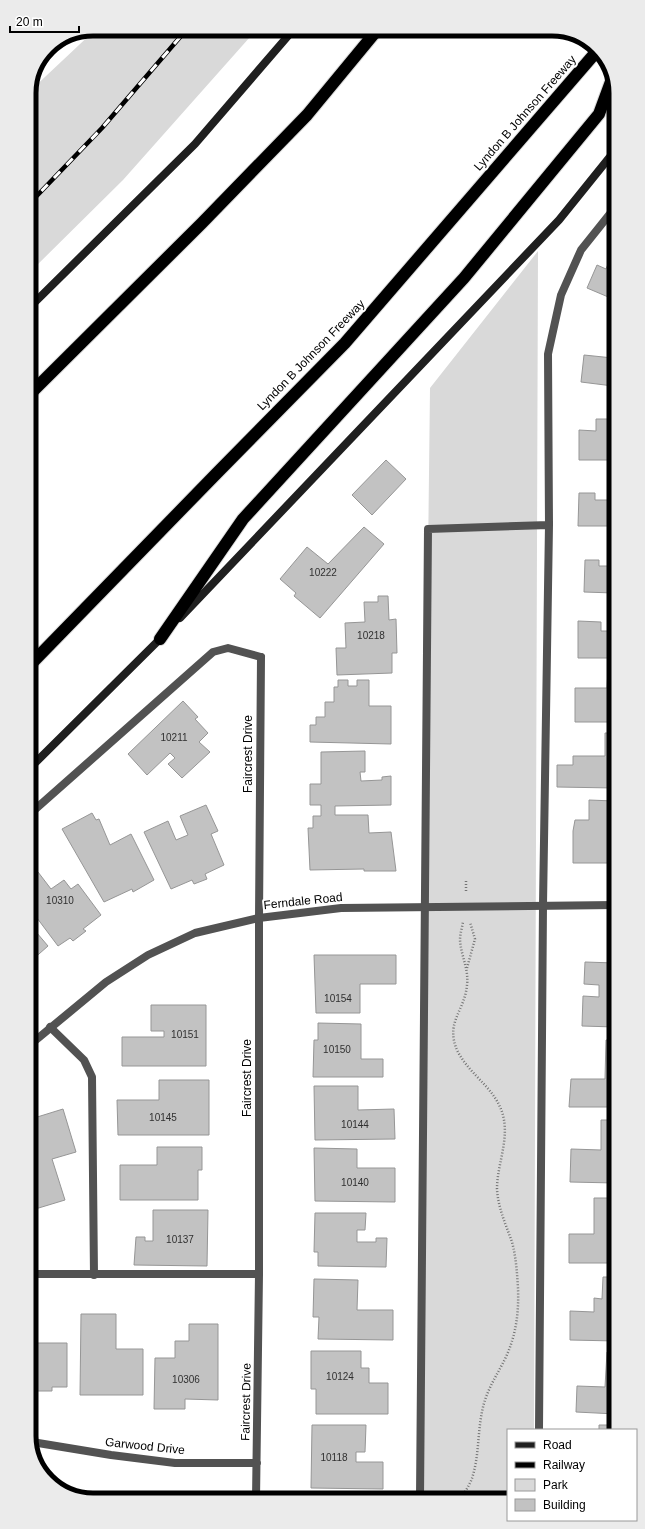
<svg xmlns="http://www.w3.org/2000/svg" width="645" height="1529" font-family="Arial,sans-serif">
  <style>
    .green { fill: #d9d9d9 }
    .building { fill: #c2c2c2; stroke: #969696 }
    .lines { fill: none; stroke-linecap: round; stroke-linejoin: round }
    .motorway-casing { stroke: #dbdbdb; stroke-width: 14 }
    .path { stroke: #747474; stroke-width: 2.5; stroke-dasharray: 1 2; stroke-linecap: butt }
    .service { stroke: #525252; stroke-width: 8 }
    .minor { stroke: #525252; stroke-width: 8 }
    .tertiary { stroke: #525252; stroke-width: 8 }
    .secondary { stroke: #1f1f1f; stroke-width: 8 }
    .motorway { stroke: #000; stroke-width: 12 }
    .rail-casing { stroke: #000; stroke-width: 4.5 }
    .rail { stroke: #fff; stroke-width: 3; stroke-dasharray: 9; stroke-linecap: butt }
    .labels { text-anchor: middle; stroke-width: 4; stroke-linejoin: round; paint-order: stroke }
    .number-label { font-size: 10px; fill: #303030 }
    .street-label { font-size: 12px; fill: #000; stroke: #fff }
    .rim { fill: none; stroke: #000; stroke-width: 5 }
  </style>
  <rect width="100%" height="100%" fill="#fff"/>
  <path class="green" d="M96 29H257L123 180 30 272 29 92Z
    M538 251 534 1430H508V1497L417 1498 430 388Z"/>
  <path class="building" d="M610 259 613 261V299L587 288 597 265 606 269Z
    M584 355 613 358V386L581 382Z
    M612 402H613L614 460H579V430L596 431V419H612Z
    M386 460 406 479 372 515 352 495Z
    M611 473H614V526H578L579 493H595V500H610Z
    M364 527 384 544 320 618 294 596 296 593 280 579 307 547 328 564Z
    M585 560H599V566H614V593L584 592Z
    M378 596H388L389 620 396 619 397 653H392V673L337 675 336 648H346L345 623 365 622 364 602H378Z
    M609 604H614V658H578V621L601 622V631H609Z
    M608 669H614V722H575V688H607Z
    M338 680H348V686H357V680H369V706H391V744L310 742V725H316V717H325V702H334V687H338Z
    M183 701 198 717 195 719 208 733 199 742 210 752 182 778 168 764 175 758 170 753 147 775 128 754Z
    M605 733H614V788L557 787V765H573V756H605Z
    M365 751V772H360L361 781 382 780V777L391 776V805L335 806V815H368L369 833 391 832 396 871H364V869L310 870 308 828H313V816H321V805H310V784H321V752Z
    M589 800 614 801 615 849H609V863H573V831L575 820H589Z
    M206 805 218 831 211 834 224 865 205 874 207 879 194 884 192 880 171 889 144 832 168 821 176 840 188 835 180 816Z
    M92 813 96 820 99 819 110 845 131 834 154 880 133 892 132 889 104 902 62 829Z
    M38 872 51 889 64 880 71 889 78 884 101 915 83 929 86 931 73 941 70 938 58 946 31 910V878Z
    M31 926 48 946 31 961Z
    M314 955H396V984H360V1013H316Z
    M585 962 615 963V1027L582 1026 583 996 599 997V985L584 984Z
    M151 1005H206V1066H122V1037H164V1031H151Z
    M318 1023 361 1024V1059H383V1077H313L314 1040H318Z
    M606 1040H615V1107H569L571 1079H605Z
    M159 1080H209V1135H118L117 1100H159Z
    M314 1086H358V1110L394 1109 395 1139 315 1140Z
    M63 1109 76 1152 52 1159 65 1200 32 1210V1123L35 1122 34 1118Z
    M601 1120H615V1183L570 1182 571 1149 601 1150Z
    M157 1147H202V1170H198V1200H120V1165H157Z
    M314 1148 357 1149V1168H395V1202L315 1201Z
    M594 1198H615L616 1263H569V1234H594Z
    M153 1210H208L207 1266 134 1265 136 1237H145V1241H153Z
    M315 1213H366L365 1230H357V1242H376V1238H387L386 1267 318 1266V1252H314Z
    M603 1277H616V1341L570 1340V1311L594 1312V1298L602 1299Z
    M314 1279 358 1280 357 1310H393V1340L318 1339 319 1317H313Z
    M81 1314H116V1349H143V1395H80Z
    M32 1318H35V1343H67V1387H52V1391H32Z
    M189 1324H218V1400L185 1399V1409H154L155 1358H175V1341H189Z
    M311 1351H361V1368H369V1383H388V1414H316V1389H311Z
    M607 1352 616 1353V1414L576 1412 577 1386 605 1387Z
    M312 1425H366L365 1452H356V1462H383V1489L311 1488Z
    M599 1425H616V1430H599Z"/>
  <g class="lines">
    <defs>
      <path id="motorway" d="M30 394 202 223 307 115 378 29
        M160 639 243 519 464 278 599 114 613 76
        M30 665 216 474 345 343 597 51"/>
    </defs>
    <use href="#motorway" class="motorway-casing"/>
    <path class="path" d="M466 881V892
      M467 968 475 939 470 922
      M462 1497C466 1490 471 1483 473 1475 480 1451 477 1425 485 1400 490 1385 498 1373 505 1359 516 1336 519 1313 518 1288 517 1272 516 1257 512 1242 506 1225 498 1208 497 1189 497 1166 508 1143 504 1120 499 1090 471 1077 458 1052 444 1023 465 1011 467 985 469 969 461 956 460 940 460 934 462 928 463 922"/>
    <path class="service" d="M31 813 213 652 228 648 261 657
      M50 1027 84 1060 92 1077 94 1275
      M32 1274H259
      M539 1430 543 905 549 525 548 354 561 295 581 250 613 210
      M420 1498 428 529 549 525"/>
    <path class="minor" d="M32 1442 111 1455 175 1463H257
      M256 1499 259 1274V918L261 657"/>
    <path class="tertiary" d="M31 1044 106 982 148 955 195 933 259 918 341 908 615 905"/>
    <path class="secondary" d="M30 307 195 144 294 29
      M180 618 559 220 613 153
      M31 767 164 635"/>
    <use href="#motorway" class="motorway"/>
    <defs>
      <path id="rail" d="M29 204 102 128 187 29"/>
    </defs>
    <use href="#rail" class="rail-casing"/>
    <use href="#rail" class="rail"/>
  </g>
  <g class="labels">
    <g class="number-label">
      <text x="323" y="576">10222</text>
      <text x="371" y="639">10218</text>
      <text x="174" y="741">10211</text>
      <text x="60" y="904">10310</text>
      <text x="338" y="1002">10154</text>
      <text x="185" y="1038">10151</text>
      <text x="337" y="1053">10150</text>
      <text x="163" y="1121">10145</text>
      <text x="355" y="1128">10144</text>
      <text x="355" y="1186">10140</text>
      <text x="180" y="1243">10137</text>
      <text x="340" y="1380">10124</text>
      <text x="186" y="1383">10306</text>
      <text x="334" y="1461">10118</text>
    </g>
    <g class="street-label">
      <text transform="translate(525 113) rotate(-49)" y="4">Lyndon B Johnson Freeway</text>
      <text transform="translate(311 355) rotate(-46)" y="4">Lyndon B Johnson Freeway</text>
      <text transform="translate(248 754) rotate(-90)" y="4">Faircrest Drive</text>
      <text transform="translate(303 901) rotate(-6)" y="4">Ferndale Road</text>
      <text transform="translate(247 1078) rotate(-90)" y="4">Faircrest Drive</text>
      <text transform="translate(246 1402) rotate(-89)" y="4">Faircrest Drive</text>
      <text transform="translate(145 1446) rotate(6)" y="4">Garwood Drive</text>
    </g>
  </g>
  <path d="M0 0H645V1529H0ZM93 36H552A57 57 0 0 1 609 93V1436A57 57 0 0 1 552 1493H93A57 57 0 0 1 36 1436V93A57 57 0 0 1 93 36Z" fill="#ebebeb" fill-rule="evenodd"/>
  <path class="rim" d="M93 36H552A57 57 0 0 1 609 93V1436A57 57 0 0 1 552 1493H93A57 57 0 0 1 36 1436V93A57 57 0 0 1 93 36Z"/>
  <rect x="507" y="1429" width="130" height="92" fill="#ffffff" stroke="#999999"/>
  <rect x="515" y="1442" width="20" height="6" fill="#1f1f1f" stroke="#999999"/>
  <text x="543" y="1449" font-size="12" fill="#000000">Road</text>
  <rect x="515" y="1462" width="20" height="6" fill="#000000" stroke="#999999"/>
  <text x="543" y="1469" font-size="12" fill="#000000">Railway</text>
  <rect x="515" y="1479" width="20" height="12" fill="#d9d9d9" stroke="#999999"/>
  <text x="543" y="1489" font-size="12" fill="#000000">Park</text>
  <rect x="515" y="1499" width="20" height="12" fill="#c2c2c2" stroke="#999999"/>
  <text x="543" y="1509" font-size="12" fill="#000000">Building</text>
  <path d="M10 26v6h69v-6" fill="none" stroke="#000000" stroke-width="2"/>
  <text x="16" y="26" font-size="12" fill="#000000" stroke="#ffffff" stroke-width="3" paint-order="stroke">20 m</text>
</svg>
